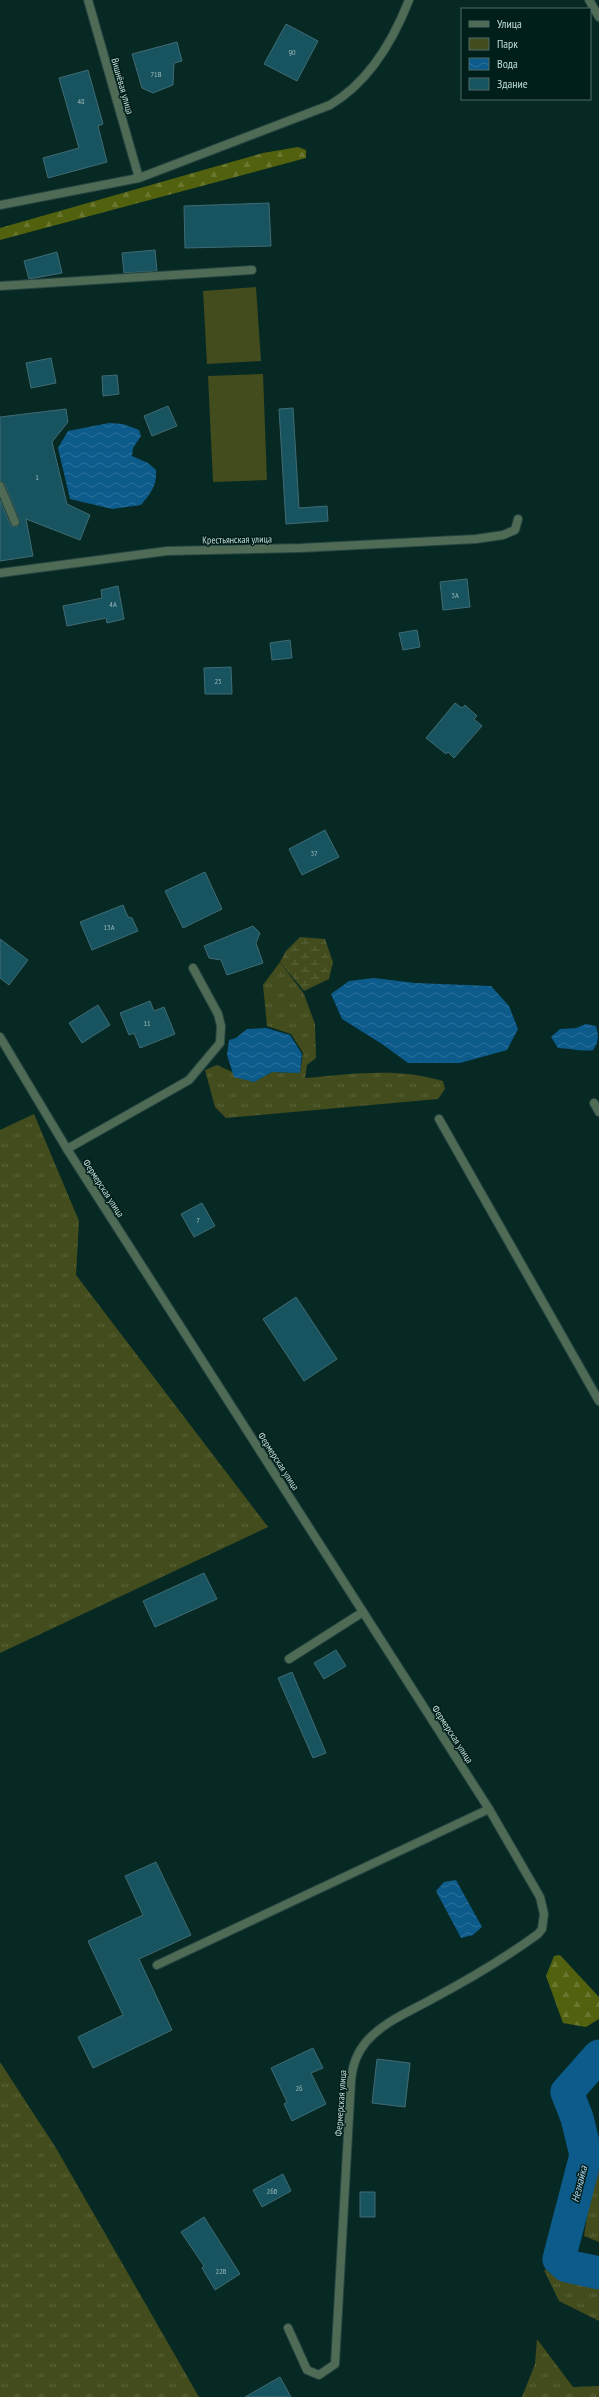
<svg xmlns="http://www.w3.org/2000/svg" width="599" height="2397" font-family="'PT Sans Narrow',sans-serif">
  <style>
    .grass { fill: url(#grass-tufts) }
    .forest { fill: url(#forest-firs) }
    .wetland { fill: url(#wetland-marsh) }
    .green { fill: #424c1c }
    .water { fill: url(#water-waves) }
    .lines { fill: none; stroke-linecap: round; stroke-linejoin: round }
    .river { stroke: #0c5b8b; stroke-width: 33 }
    .building { fill: #18545f; stroke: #406b74 }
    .service-casing { stroke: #254540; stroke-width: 10 }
    .minor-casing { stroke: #254540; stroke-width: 10 }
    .service { stroke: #4f6a55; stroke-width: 8 }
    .minor { stroke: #4f6a55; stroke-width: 8 }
    .labels { text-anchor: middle; stroke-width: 3; stroke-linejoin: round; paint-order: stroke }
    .number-label { font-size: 8px; fill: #9ab9b8 }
    .street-label { font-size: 10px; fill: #c5dbd6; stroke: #001f1a }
    .water-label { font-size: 11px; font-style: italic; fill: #b6d9f5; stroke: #001f1a }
  </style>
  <defs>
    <pattern id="grass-tufts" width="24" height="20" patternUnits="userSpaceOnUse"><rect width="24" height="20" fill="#424c1c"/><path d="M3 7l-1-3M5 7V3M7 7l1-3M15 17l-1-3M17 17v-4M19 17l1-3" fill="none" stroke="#5c653c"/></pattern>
    <pattern id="forest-firs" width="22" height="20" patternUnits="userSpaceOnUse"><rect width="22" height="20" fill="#52610d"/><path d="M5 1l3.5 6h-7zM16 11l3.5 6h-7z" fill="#697730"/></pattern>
    <pattern id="wetland-marsh" width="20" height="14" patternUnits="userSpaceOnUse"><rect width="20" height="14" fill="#424c1c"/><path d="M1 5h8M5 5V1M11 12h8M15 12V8" fill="none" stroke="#5c653c"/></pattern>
    <pattern id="water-waves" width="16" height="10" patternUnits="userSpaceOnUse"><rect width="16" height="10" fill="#0c5b8b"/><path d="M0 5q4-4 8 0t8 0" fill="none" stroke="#2e729b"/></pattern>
  </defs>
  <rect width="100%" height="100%" fill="#072924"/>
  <path class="grass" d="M280 962 304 994 315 1024 316 1058 307 1065 305 1078C352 1074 397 1067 443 1081L445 1089 438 1099 226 1118 215 1107 205 1070 217 1065 254 1082 272 1072 300 1073 303 1053 291 1034 267 1026 263 985Z
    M34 1114 79 1221 76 1275 268 1527 0 1653V1130Z
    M0 2062 56 2148 199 2397H0Z
    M599 2135V2242L584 2236Z
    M599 2261V2321L559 2301 544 2270Z
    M537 2339 573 2387 599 2386V2397H522L535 2364Z"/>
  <path class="forest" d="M298 147 306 150V158L0 240V228L263 153Z
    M560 1955 599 1997V2019L586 2027 563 2023 546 1976 554 1956Z"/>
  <path class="wetland" d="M300 937 325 939 333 962 329 979 304 991 280 962 286 951Z"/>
  <path class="green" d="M256 287 261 361 207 364 203 291Z
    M263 374 267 480 213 482 208 376Z"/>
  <path class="water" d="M109 423 123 424 139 430 141 436 133 448 132 456 148 463 156 470C157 486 151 493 141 505L112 509 70 499 58 448 68 431Z
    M374 978 415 983 491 986 509 1006 518 1029 507 1050 460 1063H408L382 1044 342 1019 331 994 349 981Z
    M586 1024 596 1026C599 1037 599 1041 593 1050 580 1052 570 1048 558 1048L551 1037 560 1029 576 1028Z
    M266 1028 290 1035 302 1054 300 1073 272 1072 254 1082 234 1077 227 1055 229 1040 236 1038 247 1029Z
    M456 1880 482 1927 473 1935 461 1938 436 1891 444 1882Z"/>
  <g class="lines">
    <path class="river" d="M599 2056 567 2092 577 2118 586 2155 559 2259 567 2266 599 2273"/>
  </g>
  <path class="building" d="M286 24 318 41 297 81 264 64Z
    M177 42 182 61 174 63 173 85 153 93 142 88 132 54Z
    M88 70 103 124 98 126 107 162 48 178 43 158 79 148 59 78Z
    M269 203 271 246 185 248 184 206Z
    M155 250 157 271 124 273 122 253Z
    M57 252 62 273 29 279 24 261Z
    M51 358 56 383 31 388 26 363Z
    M117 375 119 394 103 396 102 376Z
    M168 406 177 426 152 436 144 416Z
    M293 408 299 508 327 506 328 521 286 524 279 409Z
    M66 409 68 422 52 442 67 504 90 515 80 540 26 519 33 556 0 561V500L11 526 17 527 20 522 5 484 0 481V417Z
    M467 579 470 607 443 610 440 582Z
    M118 586 124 619 107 623 106 618 67 626 63 606 102 598 101 590Z
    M417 630 420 647 403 650 399 633Z
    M290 640 292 658 272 660 270 643Z
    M231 667 232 694H205L204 668Z
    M455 703 462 708 465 705 477 716 474 719 482 726 454 758 448 752 446 754 426 738Z
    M325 830 339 857 302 875 289 849Z
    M205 872 222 909 183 928 165 891Z
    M123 905 128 917 132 918 138 931 92 950 80 922Z
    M253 926 260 933 256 943 263 963 227 975 221 960 209 958 204 946Z
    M0 939 28 960 9 985 0 978Z
    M150 1001 154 1011 164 1007 175 1034 140 1048 134 1033 129 1035 120 1013Z
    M98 1005 110 1025 82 1043 69 1023Z
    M202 1203 215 1226 194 1237 181 1214Z
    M296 1297 337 1359 304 1381 263 1319Z
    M204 1573 217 1599 155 1627 143 1601Z
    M336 1650 346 1666 324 1679 314 1663Z
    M292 1672 326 1753 313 1758 278 1678Z
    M156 1862 191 1935 139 1959 172 2030 93 2068 78 2037 123 2015 88 1941 143 1915 125 1876Z
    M313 2048 323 2068 311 2073 326 2104 292 2121 284 2104 287 2102 271 2068Z
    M377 2059 410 2063 405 2107 372 2103Z
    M283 2174 291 2191 262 2207 253 2190Z
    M360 2192H375V2217H360Z
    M204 2217 240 2274 215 2290 202 2268 204 2266 181 2232Z
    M280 2377 291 2397H245Z"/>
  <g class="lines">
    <defs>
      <path id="service" d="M0 286 252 270
        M0 486 15 522
        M594 1103 599 1112
        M439 1119 599 1401
        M67 1149 189 1080 220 1043 221 1026 218 1014 193 968
        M289 1659 363 1612
        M157 1965 489 1809"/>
      <path id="minor" d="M88 0 139 178
        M589 0 599 17
        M0 205 139 178 330 105C369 82 393 41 409 0
        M0 573 167 551 301 548 476 539 503 535 515 530 518 519
        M0 1037 67 1149 489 1809 540 1897 544 1914 542 1929 538 1934C505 1958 468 1980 432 1999 409 2012 383 2022 366 2042 356 2054 352 2066 351 2081L335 2364 319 2375 307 2370 288 2328"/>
    </defs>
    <use href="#service" class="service-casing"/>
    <use href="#minor" class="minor-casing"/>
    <use href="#service" class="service"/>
    <use href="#minor" class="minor"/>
  </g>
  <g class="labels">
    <g class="number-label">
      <text x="292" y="55">90</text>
      <text x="156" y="77">71В</text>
      <text x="81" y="104">48</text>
      <text x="37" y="480">1</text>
      <text x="455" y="598">3А</text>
      <text x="113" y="607">4А</text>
      <text x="218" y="684">25</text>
      <text x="314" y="856">37</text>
      <text x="109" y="930">13А</text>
      <text x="147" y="1026">11</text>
      <text x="198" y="1223">7</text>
      <text x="299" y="2091">26</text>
      <text x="272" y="2194">26Б</text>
      <text x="221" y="2274">22Б</text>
    </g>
    <g class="street-label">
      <text transform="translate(123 86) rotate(74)" y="4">Вишнёвая улица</text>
      <text transform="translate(237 539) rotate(-1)" y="4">Крестьянская улица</text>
      <text transform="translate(104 1188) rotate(57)" y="4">Фермерская улица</text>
      <text transform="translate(279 1461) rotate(57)" y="4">Фермерская улица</text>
      <text transform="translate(453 1734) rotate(57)" y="4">Фермерская улица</text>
      <text transform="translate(340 2103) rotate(-86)" y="4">Фермерская улица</text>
    </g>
    <g class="water-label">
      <text transform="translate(579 2184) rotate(-76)" y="4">Незнайка</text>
    </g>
  </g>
  <rect x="461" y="8" width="130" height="92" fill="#001f1a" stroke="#4f6a65"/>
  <rect x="469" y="21" width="20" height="6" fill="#4f6a55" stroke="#4f6a65"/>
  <text x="497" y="28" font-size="12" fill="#c5dbd6">Улица</text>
  <rect x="469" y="38" width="20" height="12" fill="#424c1c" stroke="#4f6a65"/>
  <text x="497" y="48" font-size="12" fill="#c5dbd6">Парк</text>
  <rect x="469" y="58" width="20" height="12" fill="url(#water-waves)" stroke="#4f6a65"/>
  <text x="497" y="68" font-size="12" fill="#c5dbd6">Вода</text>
  <rect x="469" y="78" width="20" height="12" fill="#18545f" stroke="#4f6a65"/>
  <text x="497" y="88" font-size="12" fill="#c5dbd6">Здание</text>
</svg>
